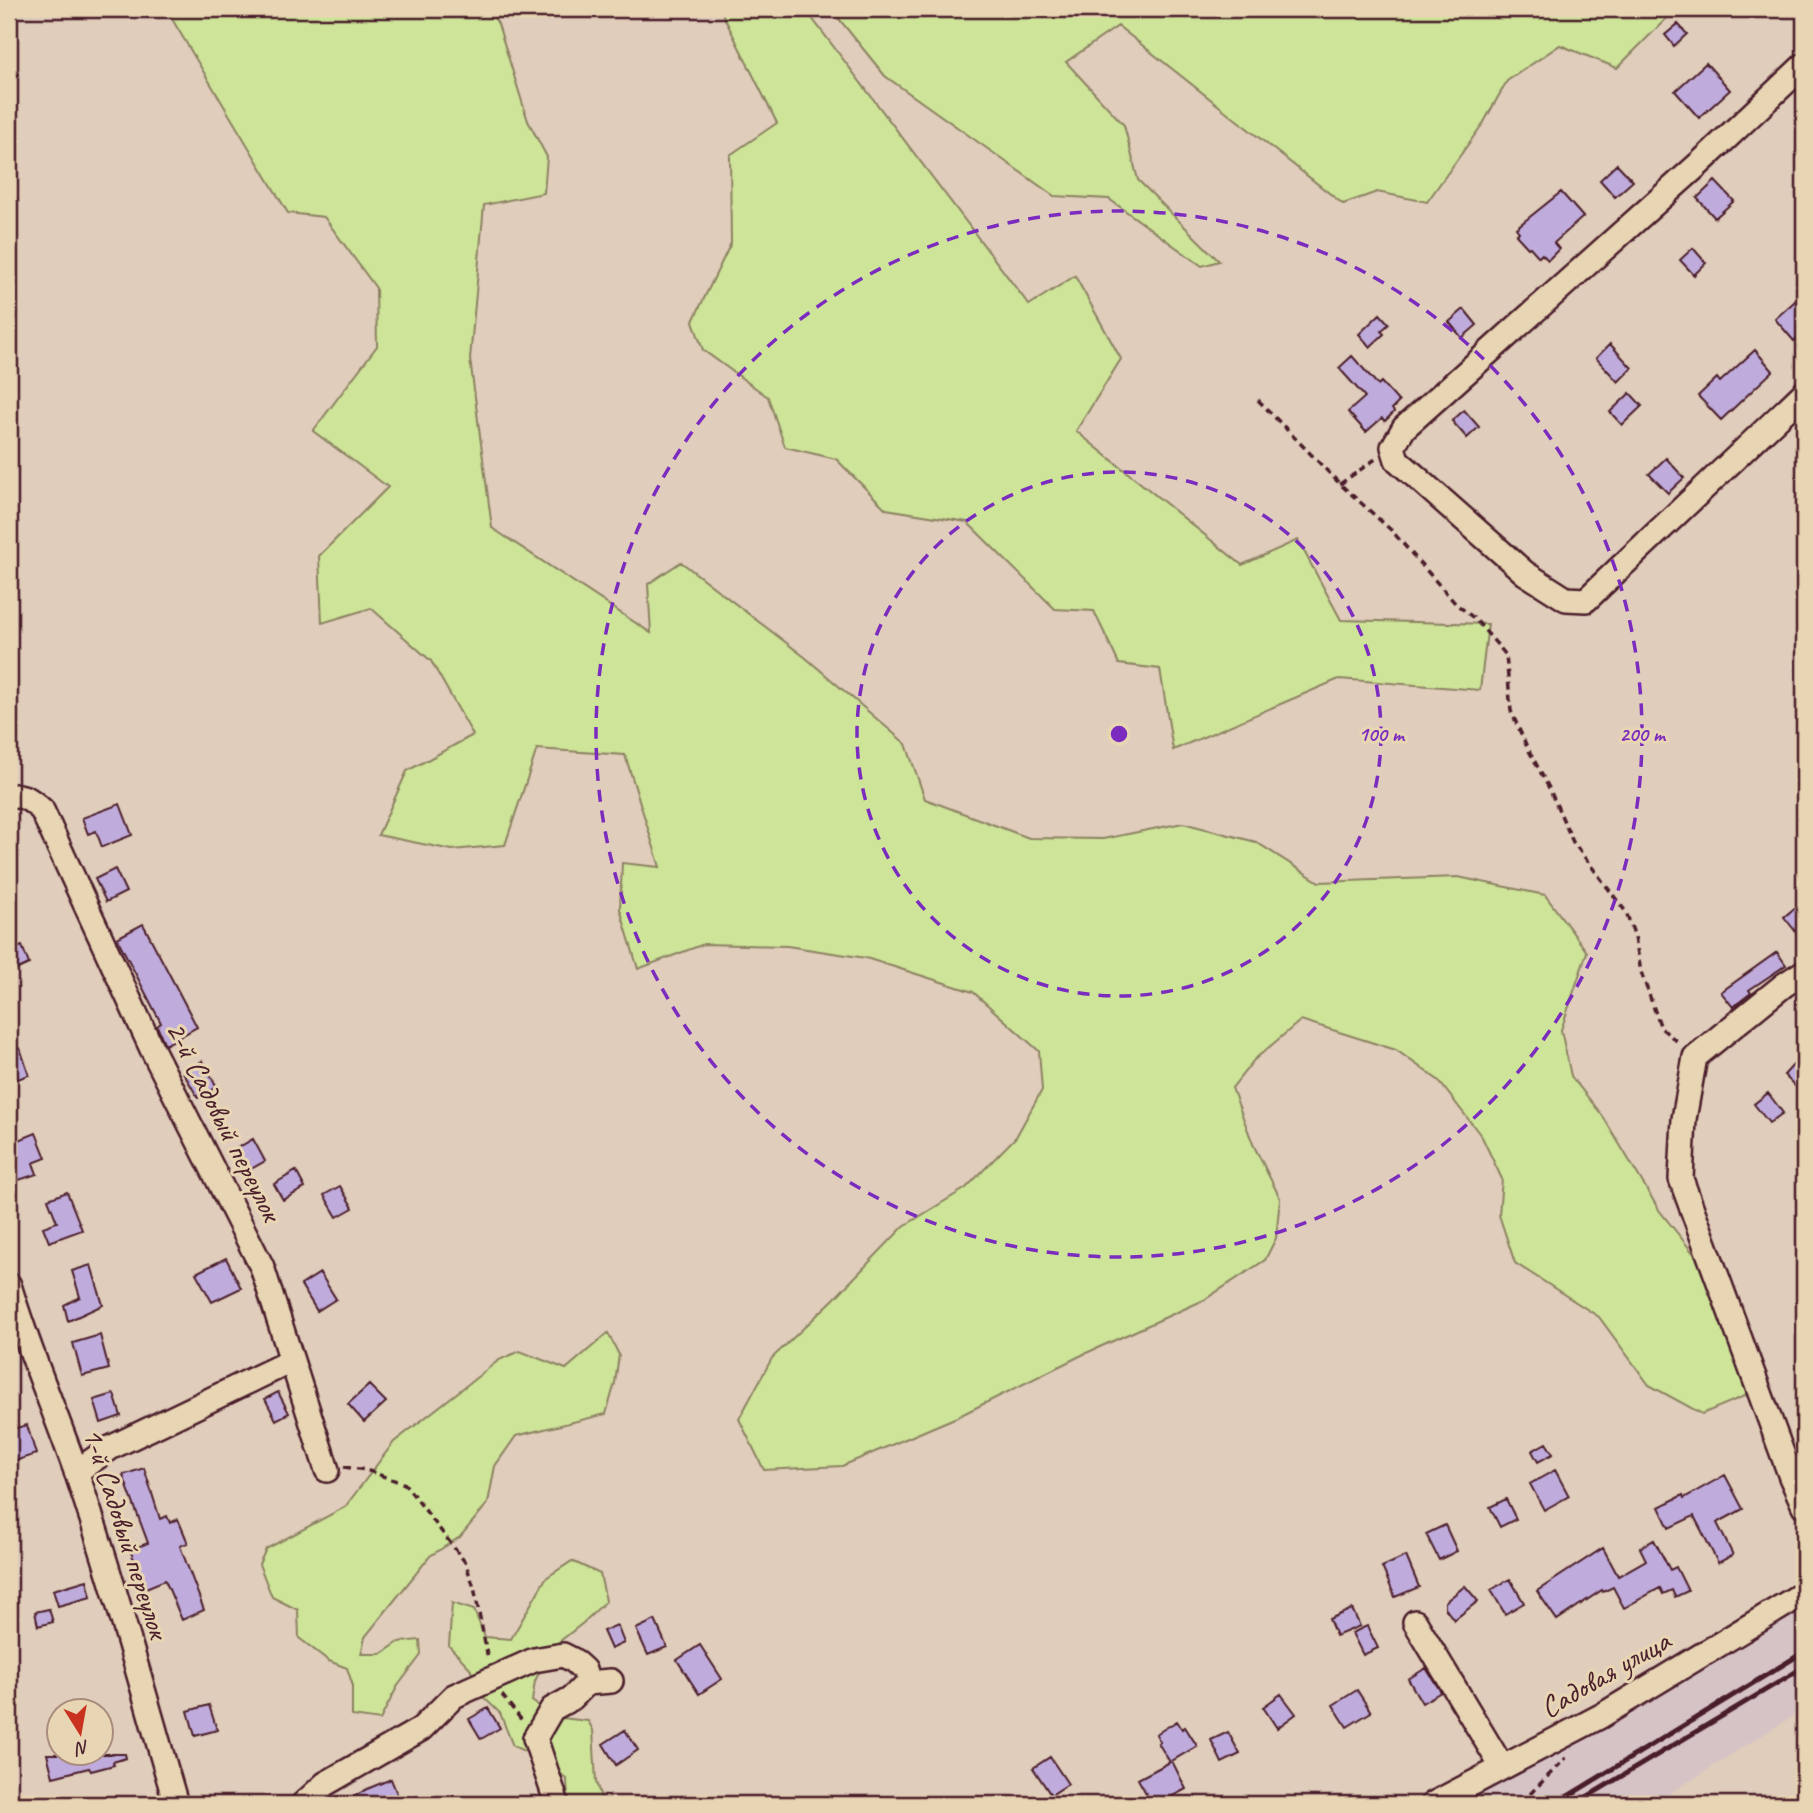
<svg xmlns="http://www.w3.org/2000/svg" width="1813" height="1813" font-family="Caveat,sans-serif">
  <style>
    .built { fill: #d6c3c5 }
    .green { fill: #cde499; stroke: #8c8262; stroke-width: 2 }
    .building { fill: #c0acdc; stroke: #4a1f2b; stroke-width: 2 }
    .lines { fill: none; stroke-linecap: round; stroke-linejoin: round }
    .minor-casing { stroke: #4a1f2b; stroke-width: 28 }
    .path { stroke: #4a1f2b; stroke-width: 3.5; stroke-dasharray: 7 5; stroke-linecap: butt }
    .minor { stroke: #e8d5b3; stroke-width: 23 }
    .rail { stroke: #4a1f2b; stroke-width: 5 }
    .ring { fill: none; stroke: #7b2cbf; stroke-width: 3.5; stroke-dasharray: 12 9 }
    .labels { text-anchor: middle; stroke-width: 6; stroke-linejoin: round; paint-order: stroke }
    .street-label { font-size: 30px; fill: #4a1f2b; stroke: #e8d5b3 }
    .centre { fill: #7b2cbf; stroke: #e8d5b3; stroke-width: 3.5 }
    .ring-label { font-size: 21px; text-anchor: middle; font-weight: bold; fill: #7b2cbf; stroke: #e8d5b3; stroke-width: 6; stroke-linejoin: round; paint-order: stroke }
  </style>
  <rect width="100%" height="100%" fill="#e0cdbb"/>
  <filter id="ink" filterUnits="userSpaceOnUse"><feTurbulence type="fractalNoise" baseFrequency=".0143" numOctaves="2"/><feDisplacementMap in="SourceGraphic" scale="14" xChannelSelector="R" yChannelSelector="G"/><feConvolveMatrix kernelMatrix="1 2 1 2 8 2 1 2 1" color-interpolation-filters="sRGB"/></filter>
  <g filter="url(#ink)">
    <path class="built" d="M1804 1600V1709L1653 1804H1461Z"/>
    <path class="green" d="M166 9H489L498 24 528 121 547 157 544 193 484 205 470 359 492 528 651 633 648 584 681 562 806 658 906 744 925 799 1029 838 1103 839 1183 823 1256 842 1319 882 1458 877 1545 895 1587 952 1561 1030 1571 1076 1602 1115 1659 1210 1701 1263 1733 1342 1747 1395 1702 1414 1649 1385 1599 1317 1515 1263 1499 1215 1502 1179 1482 1137 1438 1080 1396 1050 1301 1020 1254 1060 1232 1088 1253 1144 1280 1198 1276 1238 1265 1260 1204 1300 1084 1354 957 1417 842 1466 764 1470 739 1419 772 1358 834 1299 904 1226 966 1188 1016 1137 1042 1090 1039 1051 973 992 866 958 787 946 704 944 638 969 620 909 622 863 660 867 625 755 537 749 505 845 452 850 378 835 407 771 473 735 431 661 371 608 322 623 319 556 388 487 313 431 377 346 376 288 324 217 288 213Z
      M720 9H805L1029 305 1075 276 1121 359 1076 431 1242 565 1298 540 1341 620 1488 624 1480 690 1339 679 1173 750 1160 669 1119 664 1094 611 1055 609 967 522 886 509 836 459 785 447 768 397 703 350 693 321 731 243 730 155 777 123Z
      M831 9H1676L1617 68 1560 45 1507 81 1484 122 1427 202 1377 192 1343 204 1118 26 1066 62 1124 125 1138 180 1219 261 1202 266 1109 199 1054 196 885 76Z
      M608 1333 619 1355 615 1383 606 1414 516 1436 495 1466 488 1503 460 1537 430 1556 365 1637 361 1654H381L399 1642 420 1640 421 1655 397 1687 380 1720 352 1716V1683L347 1668 329 1661 299 1638 298 1610 272 1597 259 1564 266 1549 345 1507 394 1442 499 1360 520 1351 566 1369Z
      M572 1561 600 1574 606 1601 583 1623 550 1649 535 1681 532 1701 553 1717 588 1721 593 1730 596 1782 603 1804H568L567 1779 544 1760 513 1746 500 1713 479 1693 470 1668 449 1646 452 1603 474 1610 485 1637 511 1639 546 1578Z"/>
    <path class="building" d="M1678 24 1687 34 1674 46 1665 35Z
      M1706 63 1730 90 1699 118 1675 91Z
      M1617 164 1633 181 1615 197 1600 180Z
      M1715 181 1734 201 1715 218 1697 198Z
      M1561 192 1583 217 1554 243 1559 249 1548 260 1542 254 1539 257 1530 247 1528 248 1516 235 1519 232 1516 228Z
      M1693 248 1706 263 1694 275 1680 260Z
      M1804 293V332L1794 341 1775 319Z
      M1464 309 1477 325 1462 338 1449 322Z
      M1380 314 1389 324 1381 331 1384 334 1370 347 1359 334Z
      M1610 344 1632 368 1618 382 1596 358Z
      M1755 350 1773 371 1721 420 1698 396 1717 378 1720 382Z
      M1352 356 1378 385 1381 382 1399 402 1392 409 1394 412 1385 421 1382 418 1366 432 1348 412 1365 397 1339 368Z
      M1630 393 1642 406 1622 425 1610 412Z
      M1464 410 1479 427 1467 438 1452 421Z
      M1666 458 1684 478 1668 493 1649 474Z
      M120 804 132 835 102 847 96 831 88 834 82 818Z
      M115 869 126 892 106 902 95 879Z
      M1804 900V942L1784 917Z
      M143 924 197 1027 165 1045 157 1026 161 1023 117 938Z
      M22 946 29 964 9 973V951Z
      M1777 952 1786 965 1749 990 1751 993 1733 1007 1721 992Z
      M20 1048 29 1075 9 1082V1051Z
      M202 1061 217 1087 198 1098 183 1072Z
      M1795 1063 1804 1073V1080L1797 1088 1784 1075Z
      M1768 1093 1783 1113 1769 1123 1754 1104Z
      M36 1133 46 1158 33 1163 37 1174 19 1180 11 1159 19 1156 14 1142Z
      M253 1139 265 1161 244 1173 231 1152Z
      M296 1171 305 1188 283 1200 274 1184Z
      M340 1186 353 1208 337 1217 324 1195Z
      M67 1192 82 1230 49 1242 43 1227 57 1222 48 1199Z
      M226 1258 241 1288 212 1302 196 1273Z
      M91 1265 103 1305 68 1321 64 1305 80 1297 72 1271Z
      M320 1273 336 1299 317 1311 301 1285Z
      M100 1335 109 1369 82 1376 73 1343Z
      M369 1385 386 1402 364 1422 348 1404Z
      M278 1392 289 1413 276 1420 265 1399Z
      M114 1394 121 1416 101 1423 94 1400Z
      M27 1425 36 1454 12 1462 9 1450V1430Z
      M1546 1443 1553 1454 1538 1462 1532 1451Z
      M144 1468 160 1519 167 1516 170 1523 178 1519 188 1543 180 1546 204 1610 182 1620 165 1580 146 1588 130 1550 148 1543 123 1475Z
      M1555 1470 1569 1496 1544 1510 1530 1484Z
      M1725 1475 1743 1509 1717 1523 1733 1555 1718 1563 1694 1516 1669 1528 1659 1507 1683 1495 1684 1498Z
      M1506 1499 1516 1519 1500 1527 1490 1507Z
      M1445 1525 1457 1551 1439 1560 1426 1534Z
      M1654 1540 1670 1570 1676 1567 1688 1591 1675 1597 1672 1590 1663 1594 1660 1588 1624 1608 1613 1587 1603 1592 1602 1590 1557 1620 1537 1591 1603 1548 1618 1576 1646 1560 1640 1548Z
      M1406 1556 1419 1587 1395 1597 1382 1567Z
      M1510 1579 1524 1603 1505 1614 1491 1590Z
      M87 1580 91 1597 58 1606 53 1590Z
      M1465 1586 1478 1601 1454 1620 1445 1608V1602Z
      M49 1609 53 1622 38 1626 35 1612Z
      M1352 1609 1360 1626 1336 1636 1329 1619Z
      M655 1620 667 1647 648 1655 636 1629Z
      M617 1625 624 1643 611 1649 603 1631Z
      M1367 1626 1378 1648 1363 1655 1352 1633Z
      M700 1645 722 1679 699 1694 677 1660Z
      M1426 1668 1441 1692 1422 1703 1408 1679Z
      M1357 1690 1371 1712 1347 1727 1333 1705Z
      M1281 1694 1296 1714 1277 1728 1263 1707Z
      M209 1705 217 1730 195 1736 188 1711Z
      M488 1708 500 1728 481 1739 469 1719Z
      M1177 1721 1182 1729 1185 1727 1197 1746 1172 1761 1186 1789 1158 1804H1152L1138 1779 1170 1762 1158 1743 1160 1742 1156 1734Z
      M625 1730 638 1750 616 1765 603 1744Z
      M1228 1732 1240 1754 1222 1763 1211 1740Z
      M47 1754H125L126 1758 113 1762 114 1765 91 1771 89 1768 53 1777Z
      M1050 1757 1068 1784 1051 1795 1033 1768Z
      M391 1779 401 1804H342L367 1789Z"/>
    <g class="lines">
      <defs>
        <path id="minor" d="M1804 65 1700 163 1404 428 1393 447 1397 460 1525 573 1566 599 1586 600 1804 393
          M9 797C23 793 32 801 42 810L151 1047 262 1267 327 1470
          M1804 972 1784 985 1695 1057 1684 1119 1681 1179 1791 1477 1804 1506
          M9 1285C28 1349 55 1411 77 1474 114 1583 144 1694 176 1804
          M76 1472 110 1448 291 1361
          M1415 1622 1502 1767
          M303 1804 325 1784 421 1729 454 1696 534 1660 563 1655 573 1660 584 1670 587 1683 611 1681
          M557 1804 535 1738 552 1709 572 1698 587 1683
          M1433 1804 1601 1716 1804 1593"/>
      </defs>
      <use href="#minor" class="minor-casing"/>
      <path class="path" d="M1258 400 1340 484 1391 530 1456 604 1475 619 1506 655 1511 711 1527 747 1549 788 1573 842 1626 912 1635 937 1641 972 1661 1028 1680 1044
        M1340 484 1377 458
        M344 1467 366 1470 405 1484 465 1562 474 1587 488 1659
        M502 1695 523 1722
        M1530 1794 1566 1758"/>
      <use href="#minor" class="minor"/>
      <path class="rail" d="M1555 1804 1804 1652
        M1575 1804 1804 1667"/>
    </g>
  </g>
  <g class="ring">
    <circle cx="1119" cy="734" r="262"/>
    <circle cx="1119" cy="734" r="523"/>
  </g>
  <g class="labels">
    <g class="street-label">
      <text transform="translate(224 1121) rotate(63)" y="10">2-й Садовый переулок</text>
      <text transform="translate(126 1533) rotate(72)" y="10">1-й Садовый переулок</text>
      <text transform="translate(1605 1674) rotate(-30)" y="10">Садовая улица</text>
    </g>
  </g>
  <circle cx="1119" cy="734" r="10" class="centre"/>
  <g class="ring-label">
    <text x="1381" y="741">100 m</text>
    <text x="1642" y="741">200 m</text>
  </g>
  <rect width="1813" height="1813" fill="none" stroke="#e8d5b3" stroke-width="35"/>
  <rect x="18" y="18" width="1778" height="1778" fill="none" stroke="#4a1f2b" stroke-width="2.5" filter="url(#ink)"/>
  <g transform="translate(80 1732) rotate(169)"><circle r="33" fill="#e8d5b3" stroke="#a98c7d" stroke-width="2"/>
  <path d="M0-5L12 26L0 18L-12 26Z" fill="#c8321e"/>
  <text y="-10" font-size="19" font-weight="bold" text-anchor="middle" fill="#4a1f2b">N</text>
  </g>
</svg>
